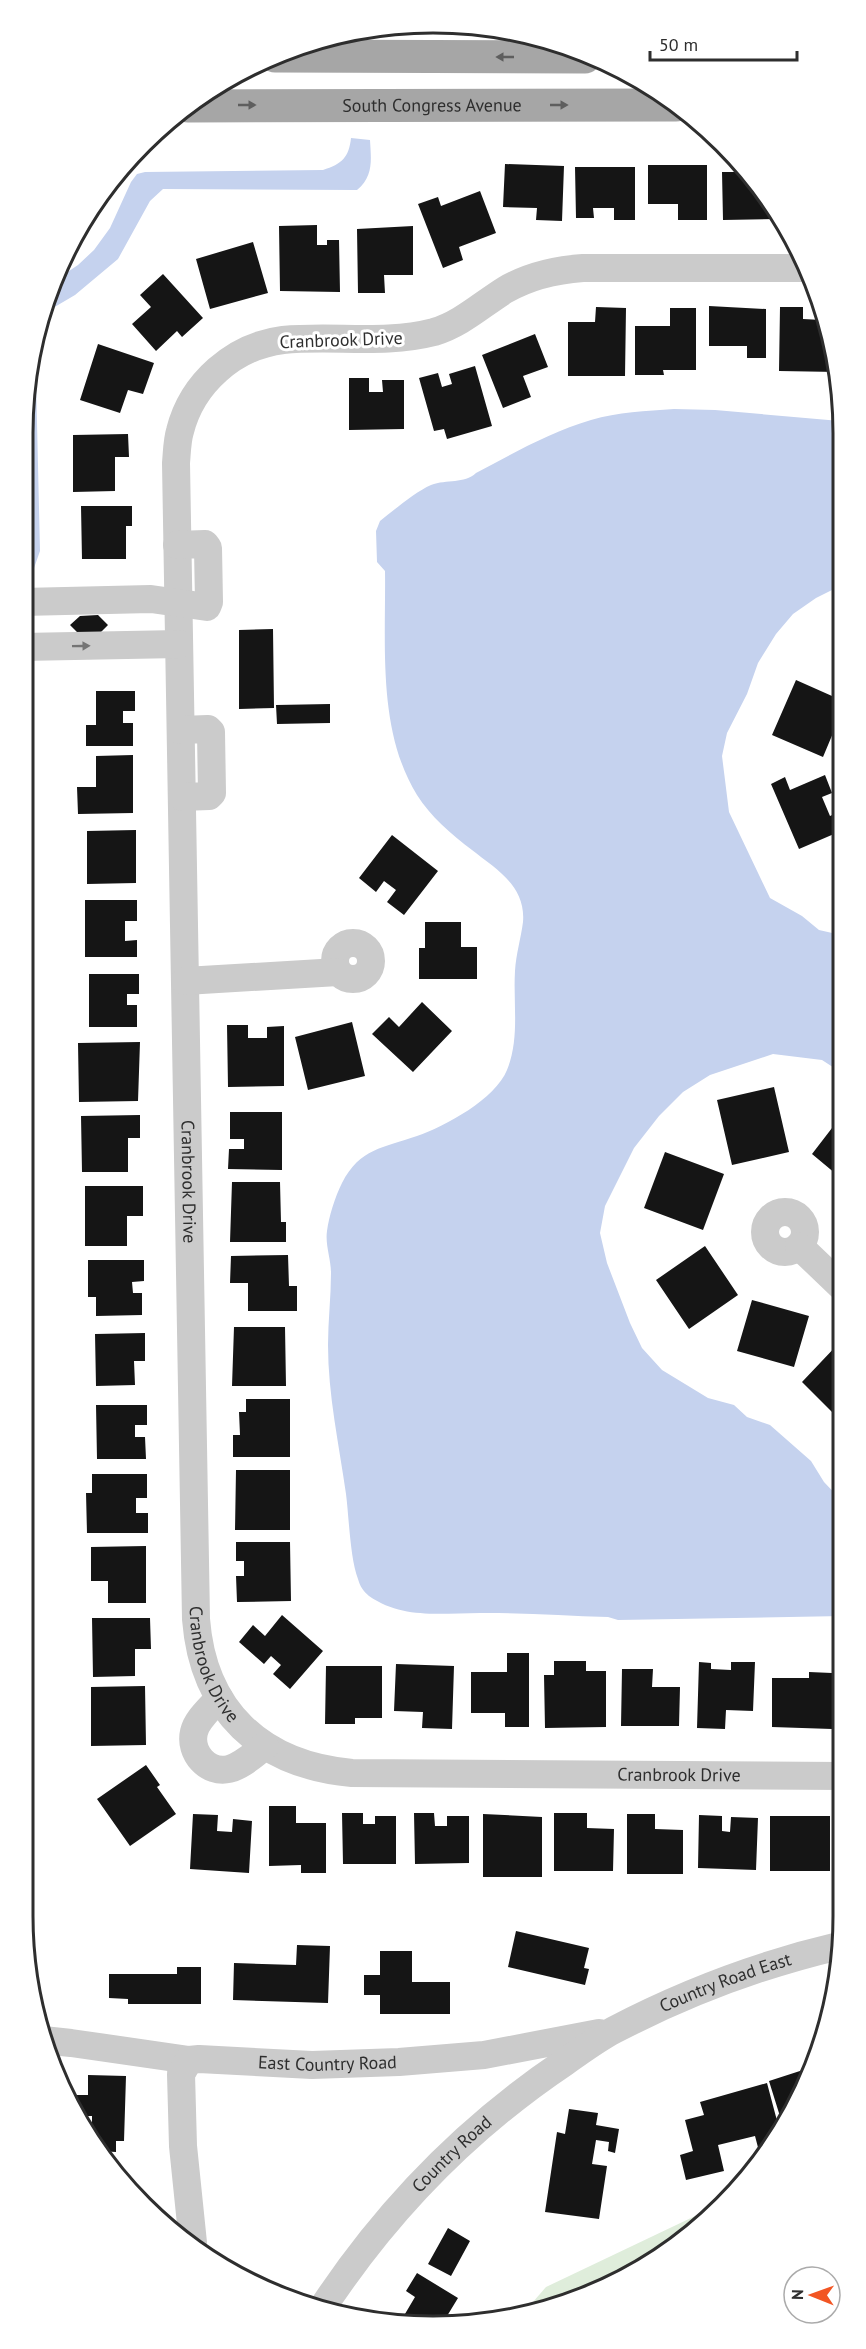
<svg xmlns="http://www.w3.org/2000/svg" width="866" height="2349" font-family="'PT Sans',sans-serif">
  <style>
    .green { fill: #dfeddb }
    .water { fill: #c5d2ee }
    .building { fill: #151515 }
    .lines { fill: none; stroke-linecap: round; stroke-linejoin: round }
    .minor { stroke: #cbcbcb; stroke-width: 28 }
    .major { stroke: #a6a6a6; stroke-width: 33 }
    .oneway { fill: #5e5e5e }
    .oneway2 { fill: #757575 }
    .labels { text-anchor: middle; stroke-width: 6; stroke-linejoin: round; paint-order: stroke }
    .street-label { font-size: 18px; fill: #2e2e2e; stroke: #fff }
    .rim { fill: none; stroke: #2e2e2e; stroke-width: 3 }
  </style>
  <rect width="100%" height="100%" fill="#fff"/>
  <path class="green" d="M714 2207 661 2258 590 2295 520 2317 546 2287Z"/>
  <path class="water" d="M351 138 370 140C371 159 374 176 357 190L163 189 150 201 118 259 75 295 41 315 54 281 78 265 94 250 110 228 131 182 137 174 145 172 323 170C342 164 349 157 351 138Z
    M35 336 40 551 34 568 24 569 22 433Z
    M674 409 715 410 840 421V586L816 598 793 614 776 634 758 663 747 694 727 733 722 756 729 812 770 898 802 916 819 930 841 935 842 1073 822 1060 773 1054 710 1075 683 1092 659 1116 634 1148 605 1206 600 1233 607 1263 630 1323 642 1348 662 1370 708 1398 734 1405 747 1417 770 1425 811 1461 824 1482 843 1502V1616L618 1620 608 1617C568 1616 527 1613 487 1613 446 1612 405 1621 369 1596 363 1591 360 1586 358 1579 350 1558 349 1517 346 1494 339 1444 328 1395 328 1345 328 1321 331 1297 331 1273 331 1259 325 1245 327 1231 329 1216 335 1197 342 1183 360 1148 383 1148 417 1136 446 1126 495 1099 507 1070 520 1038 513 1004 515 971 516 954 521 938 523 922 526 886 496 869 472 850 452 835 430 816 417 795 377 730 386 644 385 571L377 562 376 531 380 521C394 510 415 492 431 485 447 479 464 484 476 473 514 453 550 432 591 420 618 412 646 411 674 409Z"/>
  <path class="building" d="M505 164 564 166 562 221 536 220 537 208 503 207Z
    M743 164 777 215V219L723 220 722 172H743Z
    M648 165H707V220H678V204H648Z
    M575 167H635V220H614V208H593L594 218H576Z
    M480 191 496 233 459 247 463 260 443 268 418 204 438 197 441 206Z
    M317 225V245H327V240H339L340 292 280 291 279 226Z
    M413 226V275H384L385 293H358L357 229Z
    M253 242 268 293 210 309 196 259Z
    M163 274 203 318 182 337 177 331 156 351 132 324 151 307 140 295Z
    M709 306 766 309V358H747V346H709Z
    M596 307 626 308 625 376H568V322H595Z
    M780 307H803V319L822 320 838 372 779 371Z
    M670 308H696V370H663L664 375H635V326H670Z
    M535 334 548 367 523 376 531 397 503 408 482 355Z
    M98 344 154 363 143 394 128 390 120 413 80 400Z
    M475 366 492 426 447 439 444 429 434 431 419 378 438 373 442 387 452 384 449 374Z
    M349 378H369V392H383L382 380H404V429L349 430Z
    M128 434 129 457H115V491L73 492V435Z
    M81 506H132V526H126V559H82Z
    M98 615 108 625 99 634 80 635 70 625 80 616Z
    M273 629 274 708 239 709V630Z
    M796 680 841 700V714L823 757 772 735Z
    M96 691H135V711H123V723H133V746H86V725H96Z
    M330 704V723L277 724 276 705Z
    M133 755V813L78 814 77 787H96V756Z
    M825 775 832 793 822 797 830 816 841 811V831L799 849 771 784 785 777 790 790Z
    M136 830V883L87 884V831Z
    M392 835 438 871 404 915 387 902 396 890 384 881 376 892 359 878Z
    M85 900H137V921H125V941L137 940V957H85Z
    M425 922H461V947H477V979H419V948H425Z
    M89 974H139V994H127V1005H137V1027H89Z
    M422 1002 452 1031 413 1072 372 1034 389 1017 399 1027Z
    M352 1022 365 1076 308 1090 295 1037Z
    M227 1025H248V1038H267V1027L284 1026V1086L228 1087Z
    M140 1042 138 1101 79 1102 78 1043Z
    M774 1087 789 1152 732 1165 717 1100Z
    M230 1112H282V1170L228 1169 229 1149H244V1139H230Z
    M140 1115V1138H128V1172H82L81 1116Z
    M842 1115V1179L812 1154Z
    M665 1152 724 1174 703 1230 644 1208Z
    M232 1182H280L281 1222H286V1242H230Z
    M85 1186H143V1216H127V1246H85Z
    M705 1246 738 1295 689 1329 656 1280Z
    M288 1255 289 1286H297V1311H248V1283H230L231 1256Z
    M88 1260H144V1281L132 1282 133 1293H142V1315L96 1316V1297H88Z
    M752 1300 809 1316 794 1367 737 1351Z
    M234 1327H285L286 1386H232Z
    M145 1333V1361H134L135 1385 96 1386 95 1334Z
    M839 1343 842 1346V1422L802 1382Z
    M246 1399H290V1457H233V1435H240L239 1412H246Z
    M96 1405H147V1425H135V1437H145L146 1459H97Z
    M236 1470H290V1530H235Z
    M92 1474H147V1498H136V1513H148V1533H87L86 1493H92Z
    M236 1542H290L291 1601 237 1602 236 1576H244V1561H236Z
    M146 1546V1603H108V1581H91V1547Z
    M282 1615 323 1651 290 1689 273 1674 281 1665 271 1656 264 1664 239 1642 253 1625 265 1636Z
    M92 1618H150L151 1649H135V1676L93 1677Z
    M507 1653H529V1727H505V1713H471V1672H507Z
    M554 1661H586V1671H606V1727L545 1728 544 1675H554Z
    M699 1662 711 1663V1669L731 1670V1662H755L753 1711 726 1710 725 1729 697 1728Z
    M396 1664 454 1666 452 1729 422 1728 423 1712 394 1711Z
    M326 1666H382V1718H355V1724H325Z
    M622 1669H653L652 1687H680L679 1726H621Z
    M809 1672 832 1673V1729L772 1727V1678H809Z
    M145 1686 146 1745 91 1746V1687Z
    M146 1765 160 1785 157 1787 176 1814 130 1846 97 1799Z
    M269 1806H296V1823H326V1873H301V1865L269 1866Z
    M342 1813H363V1824H375V1816H396V1864H343Z
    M414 1813H434L435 1826H447V1816H469V1863L415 1864Z
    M554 1813H587V1828L614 1829 613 1871H554Z
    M193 1814 218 1815 217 1831 232 1832 233 1819 252 1821 249 1873 190 1869Z
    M483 1814 542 1817V1877H483Z
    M627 1814H655V1829L683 1830V1874H627Z
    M699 1815 722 1816V1831L730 1832 731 1817 758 1818 756 1870 698 1868Z
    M770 1816H830V1871H770Z
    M516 1931 589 1948 584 1968 589 1969 585 1985 508 1967Z
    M297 1945 330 1946 328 2003 233 2000 234 1963 296 1965Z
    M380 1951H412V1982H450V2014H380V1995H364V1975H380Z
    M177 1967H201V2004H128V1999L109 1998V1974H177Z
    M803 2070 807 2081 801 2098 783 2126 769 2081Z
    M88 2075 126 2076 124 2141H116V2152L99 2151 92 2141V2116H77V2095H88Z
    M767 2083 780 2132 766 2153 760 2155 755 2136 718 2145 724 2171 686 2180 680 2155 693 2151 685 2120 704 2115 700 2102Z
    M569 2109 598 2113 596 2125 619 2129 615 2153 608 2151 609 2142 596 2140 592 2164 607 2166 599 2219 545 2212 557 2132 565 2134Z
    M448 2228 470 2241 451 2276 428 2264Z
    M417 2273 458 2298 444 2321 389 2323 394 2314 402 2319 415 2297 406 2291Z"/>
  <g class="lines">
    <g class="minor">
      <path id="s1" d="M806 268H583C555 270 529 276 505 290 481 305 461 324 434 332 384 345 334 335 283 340 234 346 192 383 180 431 177 441 177 452 176 463L196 1619C203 1711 261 1765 352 1773L843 1776"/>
      <path d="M22 602 151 599 207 607 209 602 208 548 205 544 177 545"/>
      <path d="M22 647 179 644"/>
      <path d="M181 730 208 729 211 732 212 793 209 796 182 797"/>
      <circle cx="353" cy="961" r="18"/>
      <path d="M185 981 338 972"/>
      <circle cx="785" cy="1232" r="20"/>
      <path d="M799 1246 842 1287"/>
      <path d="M219 1698C211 1708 197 1719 194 1732 189 1753 208 1774 229 1769 242 1766 254 1754 265 1746"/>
      <path id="s2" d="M43 2040 71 2043 189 2060 199 2059 312 2065 399 2062 484 2055 599 2033"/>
      <path d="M189 2060 181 2074 183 2146 193 2243"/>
      <path id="s3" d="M321 2310C386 2211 468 2127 565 2062 581 2051 597 2039 614 2030 685 1993 762 1964 839 1946"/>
    </g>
    <g class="major">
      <path d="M275 56 585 57"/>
      <path id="s4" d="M188 106 676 105"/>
    </g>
  </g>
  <defs><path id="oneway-solid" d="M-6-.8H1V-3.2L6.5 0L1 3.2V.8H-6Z" transform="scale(1.5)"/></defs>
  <g class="oneway">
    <use href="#oneway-solid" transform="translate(505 57) rotate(-180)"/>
    <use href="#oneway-solid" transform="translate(247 105)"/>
    <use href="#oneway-solid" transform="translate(559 105)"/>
  </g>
  <use class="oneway2" href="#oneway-solid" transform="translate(81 646) rotate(-1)"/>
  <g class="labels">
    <g class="street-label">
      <text dy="6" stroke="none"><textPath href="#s4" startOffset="244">South Congress Avenue</textPath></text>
      <text transform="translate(341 340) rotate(-2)" y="6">Cranbrook Drive</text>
      <text dy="6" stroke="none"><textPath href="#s1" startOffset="1436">Cranbrook Drive</textPath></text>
      <text dy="6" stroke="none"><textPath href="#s1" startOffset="1922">Cranbrook Drive</textPath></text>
      <text dy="6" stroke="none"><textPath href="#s1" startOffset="2442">Cranbrook Drive</textPath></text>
      <text dy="6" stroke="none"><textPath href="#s3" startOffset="530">Country Road East</textPath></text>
      <text dy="6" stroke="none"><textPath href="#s2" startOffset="286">East Country Road</textPath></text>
      <text dy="6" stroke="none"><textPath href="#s3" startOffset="204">Country Road</textPath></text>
    </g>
  </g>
  <path d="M0 0H866V2349H0ZM433 33H433A400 400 0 0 1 833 433V1916A400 400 0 0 1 433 2316H433A400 400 0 0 1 33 1916V433A400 400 0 0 1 433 33Z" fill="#fff" fill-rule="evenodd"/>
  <path class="rim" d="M433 33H433A400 400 0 0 1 833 433V1916A400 400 0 0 1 433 2316H433A400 400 0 0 1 33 1916V433A400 400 0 0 1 433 33Z"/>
  <g transform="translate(812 2295) rotate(271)"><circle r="28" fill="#ffffff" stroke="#ababab" stroke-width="1.5"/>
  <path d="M0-4.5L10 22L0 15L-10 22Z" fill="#f25523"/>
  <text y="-9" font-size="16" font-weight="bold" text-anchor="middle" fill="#2e2e2e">N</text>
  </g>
  <path d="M650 51v9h147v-9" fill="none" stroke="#2e2e2e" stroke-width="3"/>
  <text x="659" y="51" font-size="18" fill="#2e2e2e" stroke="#ffffff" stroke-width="4.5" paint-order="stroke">50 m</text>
</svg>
